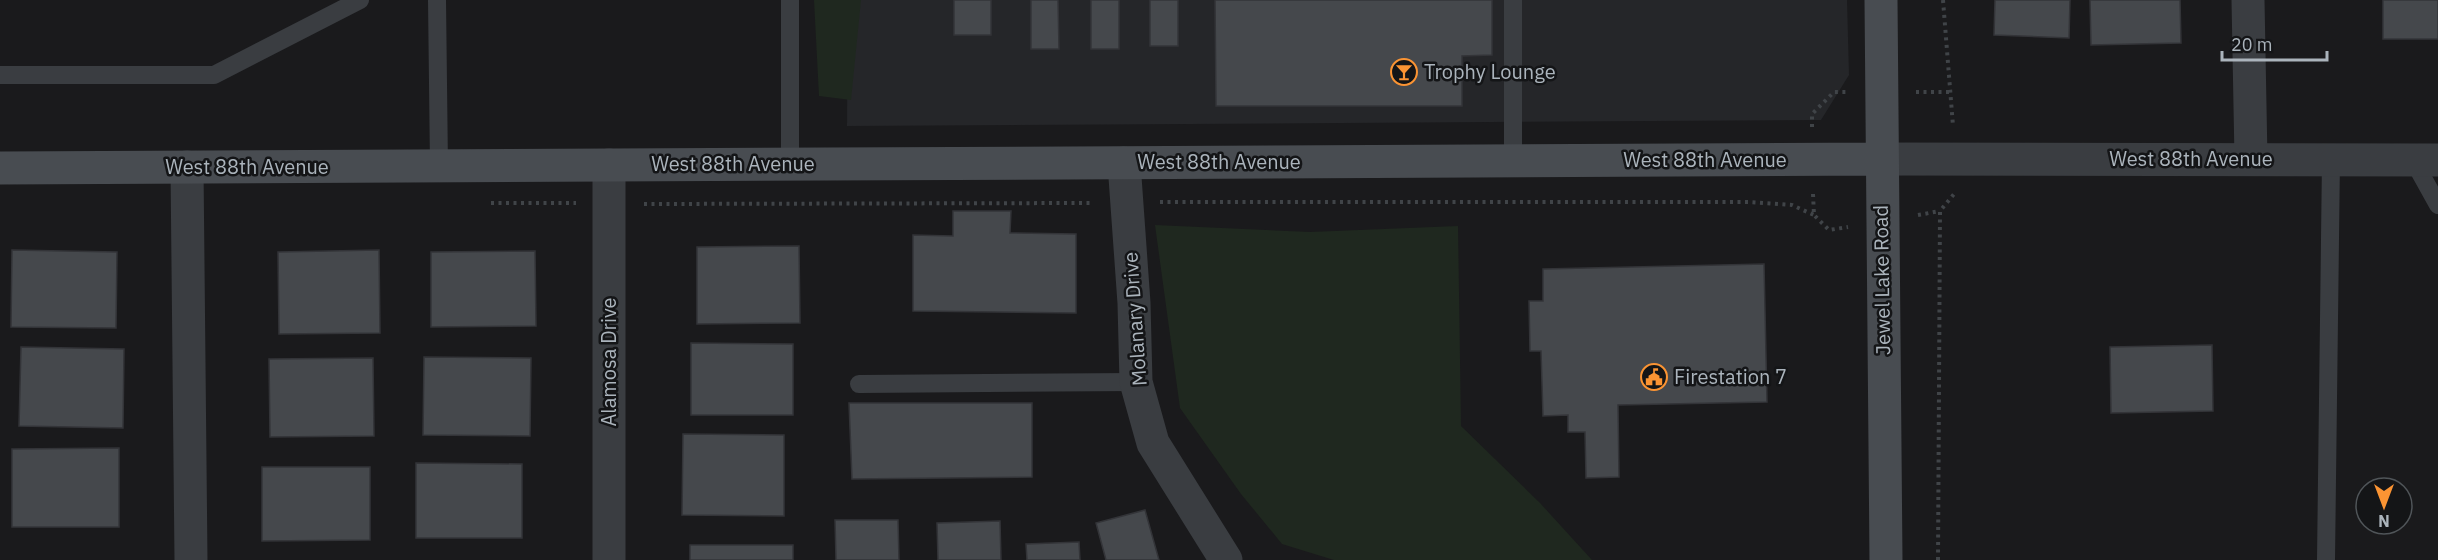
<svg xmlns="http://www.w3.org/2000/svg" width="2438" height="560" font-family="'IBM Plex Sans',sans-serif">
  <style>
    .built { fill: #252629 }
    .green { fill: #1f281f }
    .building { fill: #45484c; stroke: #333438; stroke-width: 1.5 }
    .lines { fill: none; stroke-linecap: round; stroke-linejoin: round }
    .path { stroke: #404448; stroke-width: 4; stroke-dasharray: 3 4.5; stroke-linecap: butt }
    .lane { stroke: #3a3d41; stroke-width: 18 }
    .street { stroke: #3a3d41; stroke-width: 33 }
    .secondary { stroke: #484c51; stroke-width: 33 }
    .labels { text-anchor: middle; stroke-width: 5; stroke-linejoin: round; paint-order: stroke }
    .poi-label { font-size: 20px; fill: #abb4bc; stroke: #141517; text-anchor: start }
    .street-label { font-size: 20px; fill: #abb4bc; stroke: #141517 }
  </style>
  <rect width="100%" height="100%" fill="#1a1a1c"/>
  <path class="built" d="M848 0H1847L1849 75 1821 120 847 126Z"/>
  <path class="green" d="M814 0H861L851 100 819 96Z
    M1155 225 1310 232 1458 226 1461 426 1540 503 1592 560H1334L1282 544 1241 494 1180 408Z"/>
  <path class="building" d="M954 0H991V35H954Z
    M1031 0H1058L1059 49H1031Z
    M1091 0H1119V49H1091Z
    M1150 0H1178V46H1150Z
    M1215 0H1492V55L1462 56V106H1216Z
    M1995 0H2070L2069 38 1994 35Z
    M2090 0H2180L2181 43 2091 45Z
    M2383 0H2438V39H2383Z
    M953 211H1011L1010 233 1076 234V313L913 311V235L953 236Z
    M799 246 800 323 697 324V247Z
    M12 250 117 252 116 328 11 327Z
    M379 250 380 333 279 334 278 252Z
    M535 251 536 326 431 327V252Z
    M1764 264 1767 402 1618 405 1619 477 1586 478 1585 432H1568V415L1543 416 1541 351H1530L1529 301H1543V269Z
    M691 343 793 344V415H691Z
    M2212 345 2213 411 2111 413 2110 347Z
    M21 347 124 349 123 428 19 426Z
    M424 357 531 358 530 436 423 435Z
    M373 358 374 436 270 437 269 359Z
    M849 403H1032V477L852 479Z
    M683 434 784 435V516L682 515Z
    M119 448V527H12V449Z
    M416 463 522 464V538H416Z
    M262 467H370V540L262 541Z
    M1145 510 1159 560H1106L1096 523Z
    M835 520H898L899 560H836Z
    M1000 521 1001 560H938L937 523Z
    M1079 542 1080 560H1027L1026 544Z
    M690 545H793V560H690Z"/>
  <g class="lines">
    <path class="path" d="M1943 0 1953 126
      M1916 92H1952
      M1812 127V114L1834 92H1849
      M1813 194 1814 215 1829 230 1848 227
      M1160 202H1748L1792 205 1814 215
      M491 203H576
      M644 204 1092 203
      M1918 215 1940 211
      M1938 560 1940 211 1954 194"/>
    <path class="lane" d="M437 0 439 166
      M790 0V164
      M0 75H214L360 0
      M2413 160 2438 205
      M1513 161V0
      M859 384 1136 382
      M2326 560 2331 159"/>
    <path class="street" d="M2248 0 2251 159
      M1881 159 2438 160
      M1124 163 1134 303 1136 382 1153 443 1226 560
      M187 167 191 560
      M609 560V165"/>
    <path class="secondary" d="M1881 0 1886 560
      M0 168 1881 159"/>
  </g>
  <defs>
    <symbol id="bar-ring" viewBox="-11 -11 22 22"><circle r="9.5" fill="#141517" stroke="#fb9433" stroke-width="1.5"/><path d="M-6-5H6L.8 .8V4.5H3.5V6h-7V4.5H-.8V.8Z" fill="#fb9433"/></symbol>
    <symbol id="civic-ring" viewBox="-11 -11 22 22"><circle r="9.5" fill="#141517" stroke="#fb9433" stroke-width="1.5"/><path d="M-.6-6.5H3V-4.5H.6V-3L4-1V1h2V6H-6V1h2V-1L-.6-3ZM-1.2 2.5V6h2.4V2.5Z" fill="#fb9433"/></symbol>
  </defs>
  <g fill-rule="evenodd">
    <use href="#bar-ring" x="1389" y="57" width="30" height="30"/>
    <use href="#civic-ring" x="1639" y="362" width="30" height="30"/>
  </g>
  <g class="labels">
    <g class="poi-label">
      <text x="1424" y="79">Trophy Lounge</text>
      <text x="1674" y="384">Firestation 7</text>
    </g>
    <g class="street-label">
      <text x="2191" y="166">West 88th Avenue</text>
      <text x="1705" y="167">West 88th Avenue</text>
      <text x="1219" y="169">West 88th Avenue</text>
      <text x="733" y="171">West 88th Avenue</text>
      <text x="247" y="174">West 88th Avenue</text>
      <text transform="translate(1882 280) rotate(-91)" y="7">Jewel Lake Road</text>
      <text transform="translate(1135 319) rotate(-94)" y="7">Molanary Drive</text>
      <text transform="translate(609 362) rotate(-90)" y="7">Alamosa Drive</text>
    </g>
  </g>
  <g transform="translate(2384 506) rotate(180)"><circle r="28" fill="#141517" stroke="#505559" stroke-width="1.5"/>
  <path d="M0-4.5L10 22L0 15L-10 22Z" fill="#fb9433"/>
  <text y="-9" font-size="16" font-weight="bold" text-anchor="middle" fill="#abb4bc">N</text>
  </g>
  <path d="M2222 51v9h105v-9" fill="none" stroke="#abb4bc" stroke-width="3"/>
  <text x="2231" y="51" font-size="18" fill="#abb4bc" stroke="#141517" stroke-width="4.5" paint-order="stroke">20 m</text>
</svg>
